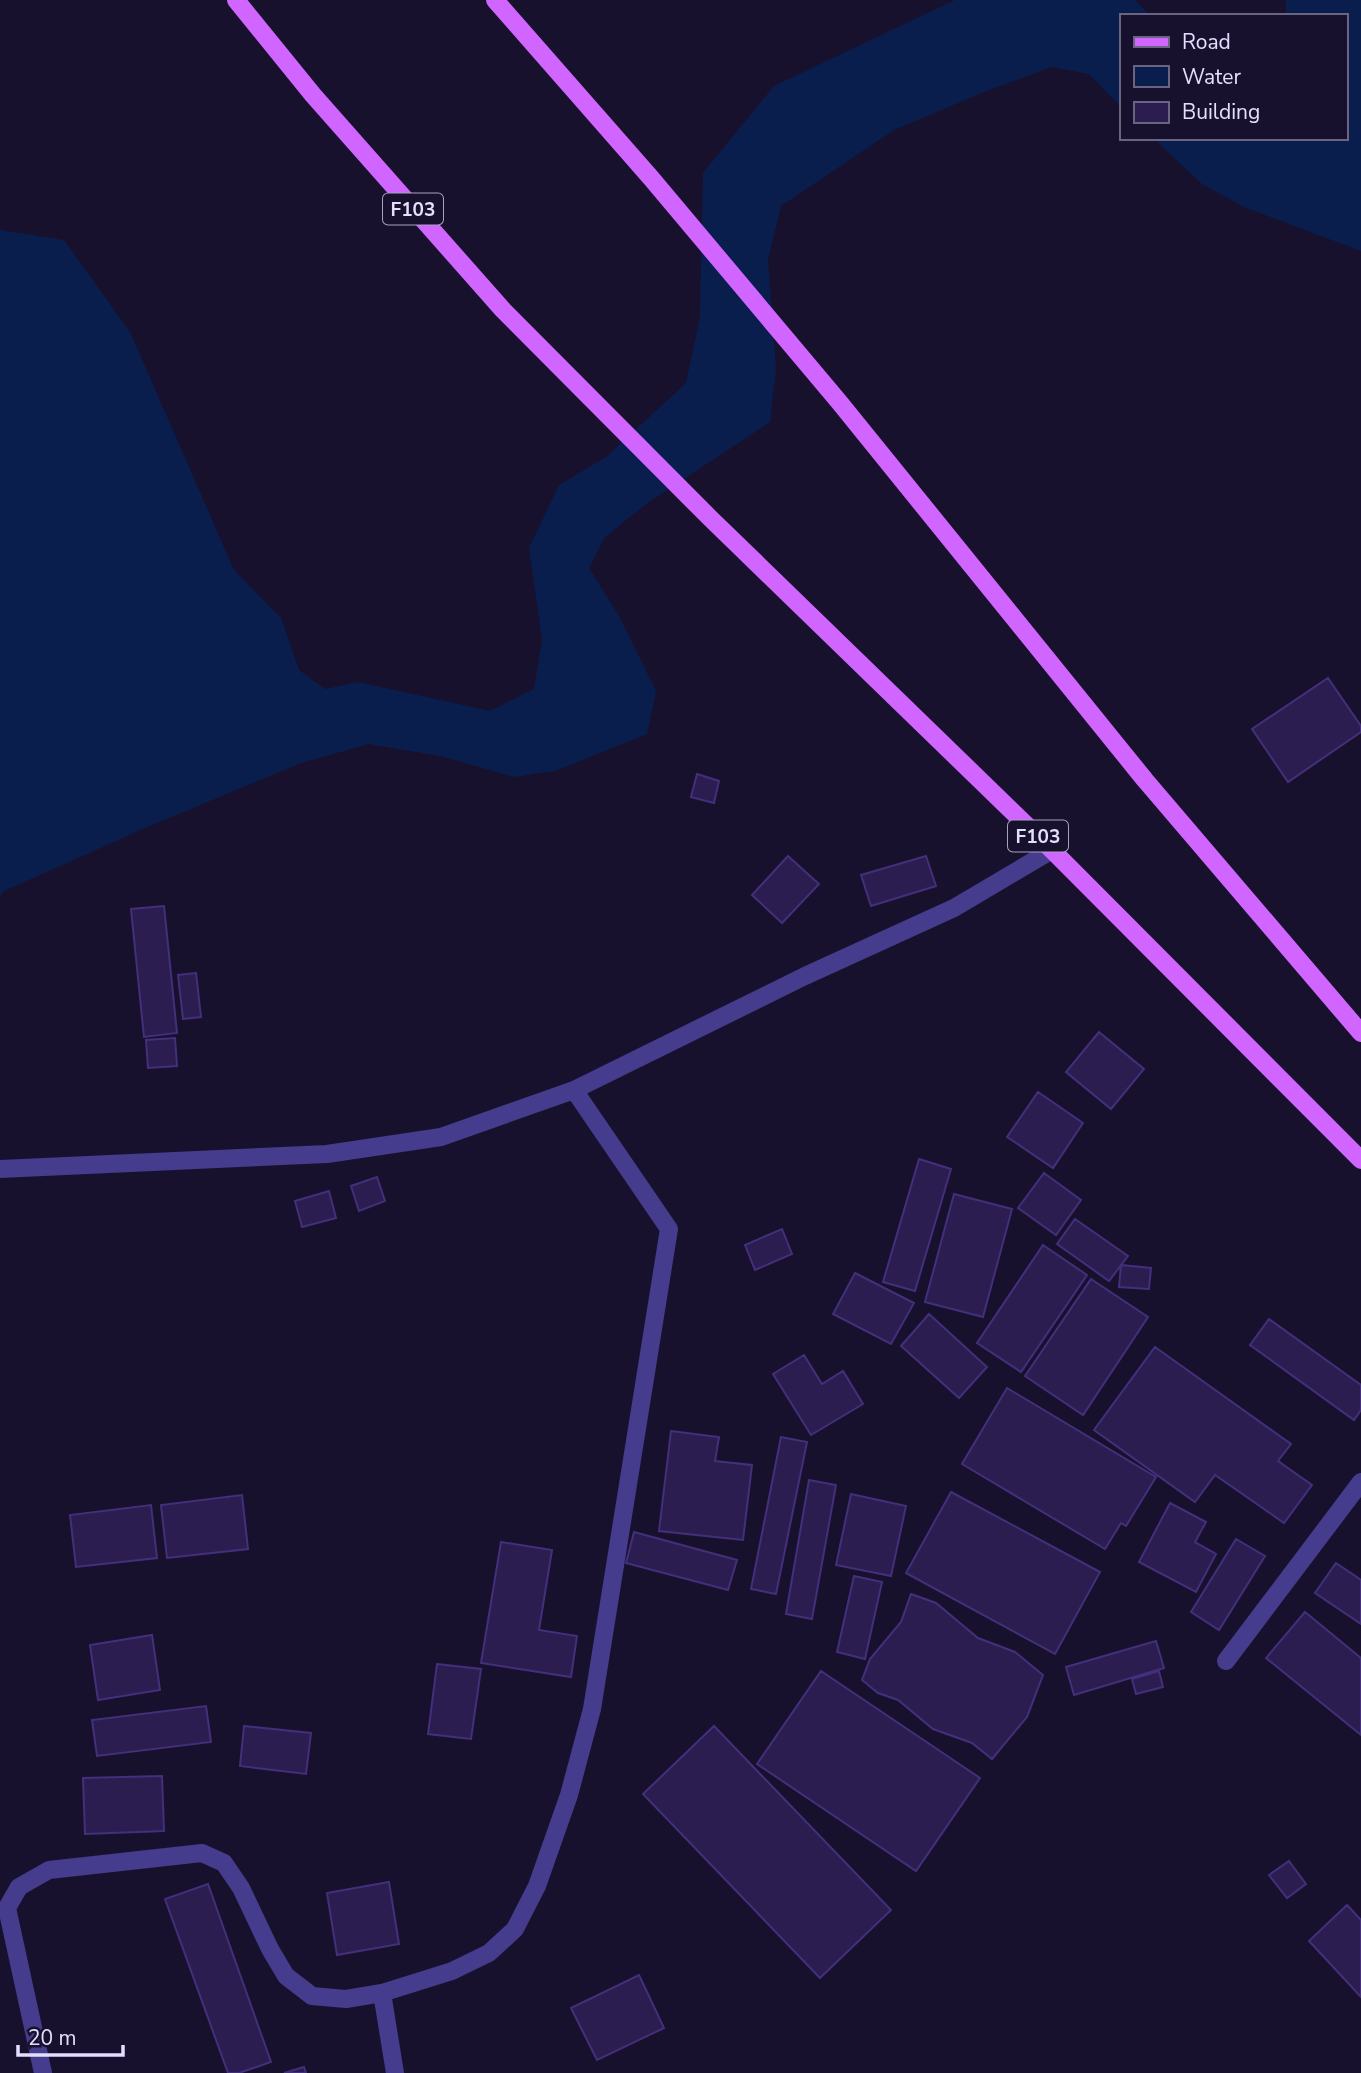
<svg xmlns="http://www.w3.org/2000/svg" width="1361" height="2073" font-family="'Nunito Sans',sans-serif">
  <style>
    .water { fill: #0a1e4e }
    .building { fill: #2b1d4f; stroke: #432f7b; stroke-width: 2 }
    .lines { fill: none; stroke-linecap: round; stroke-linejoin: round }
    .minor { stroke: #453c8d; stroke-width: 18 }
    .primary { stroke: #d065ff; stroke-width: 18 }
    .labels { text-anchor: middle; stroke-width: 5; stroke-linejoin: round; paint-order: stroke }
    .shield { fill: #18112d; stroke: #a7a0c0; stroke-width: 2 }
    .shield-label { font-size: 19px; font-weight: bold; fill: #e4deff }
  </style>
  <rect width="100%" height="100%" fill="#18112d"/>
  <path class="water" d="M955 0H1135L1150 16H1121V107L1089 74 1052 67 984 92 894 130 781 206 768 260 776 369 770 422 646 504 604 538 589 568 619 616 656 691 647 734 555 771 514 777 440 756 369 744 301 763 145 828 4 891 0 896V230L64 240 130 332 234 570 281 618 299 670 325 689 358 682 490 711 534 689 542 640 529 548 559 485 606 457 686 383 700 317 703 173 774 86Z
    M1286 0H1361V251L1244 207 1202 184 1153 138H1345V16H1286Z"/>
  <path class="building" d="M1328 678 1361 726V732L1288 782 1252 729Z
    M697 774 719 781 714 803 691 797Z
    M788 856 819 884 782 923 752 895Z
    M926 856 936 886 871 906 861 875Z
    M164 906 177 1033 144 1037 131 909Z
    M196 973 201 1017 183 1019 178 975Z
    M1099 1032 1144 1069 1111 1109 1066 1072Z
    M175 1038 177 1066 148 1068 146 1040Z
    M1038 1092 1083 1123 1053 1168 1007 1137Z
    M919 1159 951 1169 915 1291 883 1282Z
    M1044 1173 1081 1200 1056 1235 1018 1208Z
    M377 1177 385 1201 359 1211 351 1186Z
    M329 1191 336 1218 302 1227 295 1201Z
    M954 1194 1012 1209 983 1317 925 1302Z
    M1075 1219 1128 1256 1109 1281 1057 1244Z
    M782 1229 792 1254 755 1270 745 1245Z
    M1043 1245 1087 1275 1021 1372 977 1343Z
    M1121 1265 1151 1268 1149 1289 1119 1287Z
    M855 1273 914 1303 891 1344 833 1314Z
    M1091 1279 1148 1317 1083 1415 1025 1376Z
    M929 1314 987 1367 959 1398 901 1346Z
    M1269 1319 1361 1385V1410L1354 1420 1250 1345Z
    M1155 1347 1291 1444 1278 1461 1312 1485 1284 1523 1215 1475 1195 1502 1094 1430Z
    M804 1355 822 1384 843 1371 863 1404 811 1435 773 1374Z
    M1007 1388 1156 1477 1126 1526 1121 1523 1105 1549 962 1464Z
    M671 1431 719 1437 715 1461 752 1465 743 1540 659 1531Z
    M781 1437 807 1442 776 1594 751 1589Z
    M809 1480 836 1485 812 1619 786 1614Z
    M951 1492 1100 1572 1055 1654 906 1573Z
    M851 1494 906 1506 891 1576 836 1565Z
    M242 1495 248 1549 167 1558 161 1505Z
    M1170 1503 1206 1522 1195 1542 1216 1554 1196 1592 1139 1562Z
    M151 1505 157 1558 76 1567 70 1515Z
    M634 1532 737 1560 728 1590 626 1563Z
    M1236 1539 1265 1556 1219 1630 1191 1612Z
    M501 1542 552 1550 539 1630 577 1636 571 1677 481 1663Z
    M1336 1563 1361 1580V1624L1315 1593Z
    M854 1576 882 1582 865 1659 837 1652Z
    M911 1594 936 1603 978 1638 1015 1652 1043 1675 1027 1717 992 1759 972 1743 933 1729 898 1700 878 1693 862 1680 870 1659 901 1622Z
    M1305 1612 1361 1658V1735L1266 1658Z
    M152 1635 160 1690 98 1700 90 1645Z
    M1156 1641 1164 1668 1074 1695 1066 1667Z
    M437 1664 481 1669 471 1739 428 1734Z
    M821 1671 980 1778 916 1871 757 1764Z
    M1159 1671 1163 1687 1136 1694 1132 1679Z
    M206 1706 211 1742 97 1756 92 1720Z
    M244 1726 311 1733 306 1774 240 1766Z
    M714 1726 891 1910 820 1978 643 1794Z
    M162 1776 164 1831 85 1834 83 1778Z
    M1289 1861 1306 1884 1287 1898 1269 1875Z
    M389 1882 399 1944 337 1955 327 1893Z
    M208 1884 271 2062 239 2073H228L165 1899Z
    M1347 1905 1361 1920V1997L1309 1941Z
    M639 1975 664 2028 597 2060 571 2008Z
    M304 2067 306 2073H284Z"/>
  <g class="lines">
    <path class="minor" d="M0 1169 327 1154 441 1137 574 1090
      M1226 1661 1361 1482
      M43 2073 7 1908 19 1887 49 1870 202 1853 224 1863 241 1888 270 1949 286 1976 312 1996 346 1999 382 1993
      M395 2073 382 1993 452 1971 489 1953 515 1929 537 1886 569 1795 592 1709 669 1229 574 1090 805 976 954 908 1052 850"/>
    <path class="primary" d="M236 0 313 95 503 310 709 517 1052 850 1361 1160
      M495 0 651 178 840 403 1145 780 1361 1033"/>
  </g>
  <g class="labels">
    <g class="shield">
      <rect x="383" y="193.5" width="60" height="31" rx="5"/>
      <rect x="1008" y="820.5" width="60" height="31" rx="5"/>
    </g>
    <g class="shield-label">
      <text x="413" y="216">F103</text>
      <text x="1038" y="843">F103</text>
    </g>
  </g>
  <rect x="1120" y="14" width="228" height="126" fill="#18112d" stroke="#6a6381" stroke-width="2"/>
  <rect x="1134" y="37" width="35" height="10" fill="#d065ff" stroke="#6a6381" stroke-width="2"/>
  <text x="1182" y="49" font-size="21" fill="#e4deff">Road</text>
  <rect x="1134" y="66" width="35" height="21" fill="#0a1e4e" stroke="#6a6381" stroke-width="2"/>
  <text x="1182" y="84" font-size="21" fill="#e4deff">Water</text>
  <rect x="1134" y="102" width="35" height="21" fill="#2b1d4f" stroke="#6a6381" stroke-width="2"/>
  <text x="1182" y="119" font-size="21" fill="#e4deff">Building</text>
  <path d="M18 2045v10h105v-10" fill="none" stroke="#e4deff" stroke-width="3.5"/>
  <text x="28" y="2045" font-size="21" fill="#e4deff" stroke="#18112d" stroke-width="5" paint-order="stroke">20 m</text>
</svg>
